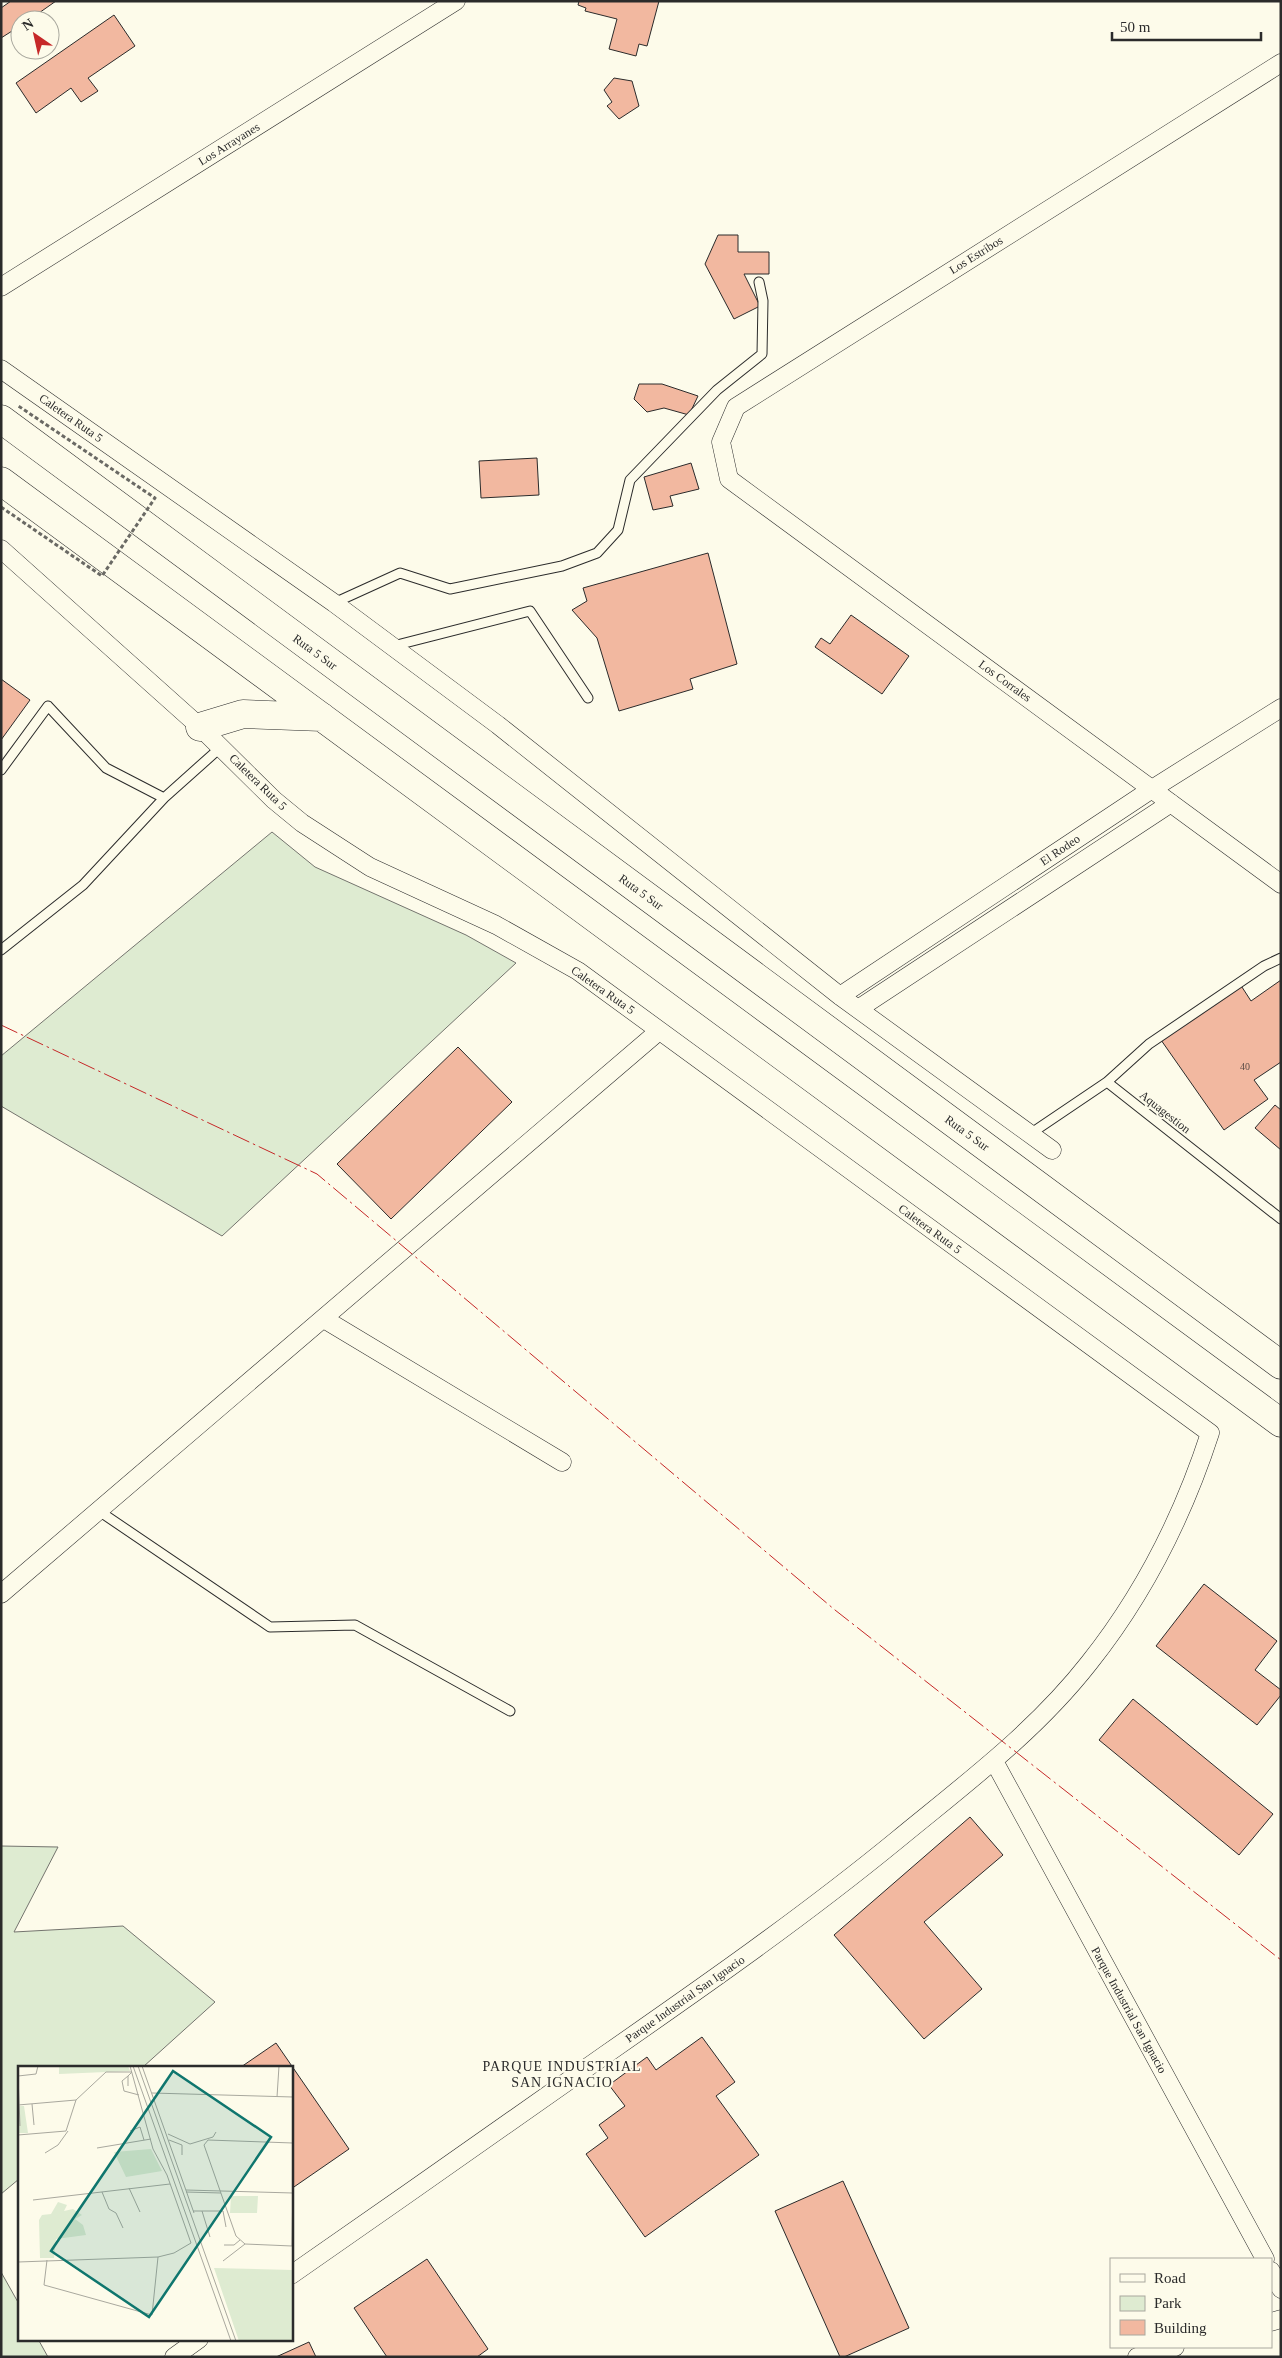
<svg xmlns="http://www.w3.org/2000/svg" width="1282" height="2358" font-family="'Times New Roman',serif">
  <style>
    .green { fill: #deebd1; stroke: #74746e }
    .building { fill: #f2b8a0; stroke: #2b2b2b }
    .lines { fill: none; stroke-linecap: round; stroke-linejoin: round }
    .lane-casing { stroke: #2b2b2b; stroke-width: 11 }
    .street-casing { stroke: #2b2b2b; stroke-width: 19 }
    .highway-casing { stroke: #2b2b2b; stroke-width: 29 }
    .lane { stroke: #fdfbea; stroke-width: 9 }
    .street { stroke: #fdfbea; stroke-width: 18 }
    .highway { stroke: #fdfbea; stroke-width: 28 }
    .path-bridge { stroke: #6a6964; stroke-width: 3; stroke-dasharray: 4 2.5; stroke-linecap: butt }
    .power { stroke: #c62828; stroke-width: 1; stroke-dasharray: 18 4 2.5 4; stroke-linecap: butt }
    .labels { text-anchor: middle; stroke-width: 4; stroke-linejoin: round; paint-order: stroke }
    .number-label { font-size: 10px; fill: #5d4e48 }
    .street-label { font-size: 12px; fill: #2b2b2b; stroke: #fdfbea }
    .neighbourhood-label { font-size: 14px; letter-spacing: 1px; fill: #2b2b2b; stroke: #fdfbea }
    .inset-road { fill: none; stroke: #a9a89e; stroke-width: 1 }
    .view { fill: #0f766e; fill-opacity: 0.15; stroke: #0f766e; stroke-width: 2.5 }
    .inset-edge { fill: none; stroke: #2b2b2b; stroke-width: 2.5 }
  </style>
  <rect width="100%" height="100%" fill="#fdfbea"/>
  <path class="green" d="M272 832 315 867 466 935 516 963 222 1236 1 1106V1056Z
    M1 1846 58 1847 14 1932 123 1926 215 2002 143 2067H19V2179L1 2194Z
    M1 2272 19 2304V2339H38L48 2357H1Z"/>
  <path class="building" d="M11 1H56L29 20H20V26L1 38V8Z
    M579 1H659L647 46 639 44 636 56 609 49 617 19 585 11 586 8 578 5Z
    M114 15 135 46 88 78 98 91 81 102 71 88 36 113 16 83Z
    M614 78 632 81 639 106 619 119 607 106 612 102 604 90Z
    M718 235H738V252H769V274H744L760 306 734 319 705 264Z
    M639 384H662L698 396 689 415 664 408 647 412 634 399Z
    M537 458 539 495 481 498 479 461Z
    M691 463 699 489 670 496 673 506 653 510 644 477Z
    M708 553 737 664 690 679 693 689 619 711 597 638 572 610 587 601 583 588Z
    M851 615 909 656 882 694 815 647 821 638 830 644Z
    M1 679 30 700 1 740Z
    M1281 980V1062L1254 1080 1268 1099 1224 1130 1161 1040 1240 984 1251 1001Z
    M458 1047 512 1102 391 1219 337 1164Z
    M1275 1105 1281 1110V1150L1255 1128Z
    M1204 1584 1277 1641 1255 1670 1281 1690V1695L1257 1725 1156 1646Z
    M1133 1699 1273 1814 1239 1855 1099 1740Z
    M970 1817 1003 1855 924 1922 982 1989 924 2039 834 1935Z
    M702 2037 735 2082 716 2096 759 2155 645 2237 586 2154 608 2138 599 2125 625 2106 609 2085 647 2057 656 2070Z
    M276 2043 349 2149 291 2189V2067H241Z
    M843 2181 909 2328 844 2357H840L775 2211Z
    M427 2259 488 2349 477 2357H387L354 2308Z
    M309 2342 316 2357H276Z"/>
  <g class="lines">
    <defs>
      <path id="lane" d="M334 603 400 573 450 589 562 566 597 553 618 530 630 480 717 390 762 354 763 301 759 282
        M393 646 530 611 588 698
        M1 770 48 706 106 768 164 798
        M1 950 83 885 164 798 221 747
        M1107 1082 1281 1219
        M1030 1134 1107 1082 1149 1044 1264 966 1281 958
        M99 1511 270 1627 355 1625 510 1711"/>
      <path id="street" d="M1281 63 736 407 721 442 729 479 1281 884
        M1 287 456 1
        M1 369 334 603 498 725 840 996 1052 1150
        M1 549 200 727 274 800 302 823 370 867 496 925 578 971 1210 1433C1183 1516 1144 1594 1089 1663 1035 1732 965 1784 897 1840 803 1917 704 1986 605 2055 500 2129 396 2202 291 2275
        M840 996 1152 789 1281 708
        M858 1009 1171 803
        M324 1319 562 1462
        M1 1594 659 1031
        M994 1761 1265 2259
        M1271 2271 1281 2289
        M1271 2322 1281 2319
        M174 2357 199 2339
        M1137 2357 1175 2347"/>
      <path id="highway" d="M1 419 1281 1365
        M1 481 1281 1423
        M200 727 243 714 322 717"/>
    </defs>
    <use href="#lane" class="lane-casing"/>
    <use href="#street" class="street-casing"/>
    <use href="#highway" class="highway-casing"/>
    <use href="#lane" class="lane"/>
    <use href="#street" class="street"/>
    <use href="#highway" class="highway"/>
    <path class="path-bridge" d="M1 507 102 576 155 498 17 405"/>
    <path class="power" d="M1 1025 317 1174 835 1610 1281 1960"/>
  </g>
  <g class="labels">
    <g class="number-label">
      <text x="1245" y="1070">40</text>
    </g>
    <g class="street-label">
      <text transform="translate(229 144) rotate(-32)" y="4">Los Arrayanes</text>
      <text transform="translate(976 255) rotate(-32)" y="4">Los Estribos</text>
      <text transform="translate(71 418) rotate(35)" y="4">Caletera Ruta 5</text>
      <text transform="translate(315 652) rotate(36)" y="4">Ruta 5 Sur</text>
      <text transform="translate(1005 681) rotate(36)" y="4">Los Corrales</text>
      <text transform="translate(258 782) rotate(44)" y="4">Caletera Ruta 5</text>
      <text transform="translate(1060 850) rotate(-34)" y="4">El Rodeo</text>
      <text transform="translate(641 892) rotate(36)" y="4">Ruta 5 Sur</text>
      <text transform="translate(603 990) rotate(35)" y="4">Caletera Ruta 5</text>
      <text transform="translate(1165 1112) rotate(38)" y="4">Aquagestion</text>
      <text transform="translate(967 1133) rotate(36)" y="4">Ruta 5 Sur</text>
      <text transform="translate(930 1229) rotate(36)" y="4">Caletera Ruta 5</text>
      <text transform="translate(685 1999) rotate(-35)" y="4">Parque Industrial San Ignacio</text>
      <text transform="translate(1129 2010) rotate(61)" y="4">Parque Industrial San Ignacio</text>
    </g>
    <g class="neighbourhood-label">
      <text x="562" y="2071">PARQUE INDUSTRIAL<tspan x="562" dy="16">SAN IGNACIO</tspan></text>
    </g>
  </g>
  <g transform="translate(18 2066)">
    <rect width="275" height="275" fill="#fdfbea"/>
    <path d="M41 0H110L112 5 41 8ZM0 40H6L10 67H0ZM133 83 144 105 108 111 96 86ZM213 130H240L239 147H212ZM40 136 49 139 46 145 55 143 64 149 57 153 65 159 68 169 38 173 36 192H22L21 154 24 149 33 148ZM196 202 275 204V275H221Z" fill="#deebd1"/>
    <path class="inset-road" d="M115 0 213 275M120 0 218 275M124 0 176 147M0 10 2 60M0 10 18 8 20 0M110 10 104 15 106 25 121 29M110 20V10L114 6M134 27 275 31M259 31 261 0M14 38 16 59M0 39 58 34 88 6H114M112 65 122 61 126 74M150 68 172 78 195 71 198 66M0 69 48 65 58 34M151 74 164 79V89M275 77 190 74 186 79 218 170 227 178 274 180 275 111M79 82 133 73M27 87 40 79 50 65M111 122 122 146M168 124 275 127M84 126 91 143 98 147 105 162M168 126 203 127M15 134 152 118M175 145H205L208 161M184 145 192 171M206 179H216L222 174M29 194 26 219 134 249 140 191M205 195 227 178M0 196 140 191 156 187 173 177 149 109 135 83 112 0"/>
    <path class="view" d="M155 5 253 71 131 251 33 185Z"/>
    <rect width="275" height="275" class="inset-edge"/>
  </g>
  <rect width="1282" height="2358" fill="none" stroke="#2b2b2b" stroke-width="5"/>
  <rect x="1110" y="2258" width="162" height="90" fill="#fdfbea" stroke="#a9a89e"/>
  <rect x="1120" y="2274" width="25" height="8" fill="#fdfbea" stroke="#a9a89e"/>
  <text x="1154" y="2283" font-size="15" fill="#2b2b2b">Road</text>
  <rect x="1120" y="2296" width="25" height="15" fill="#deebd1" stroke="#a9a89e"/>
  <text x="1154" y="2308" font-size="15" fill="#2b2b2b">Park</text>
  <rect x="1120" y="2320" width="25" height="15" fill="#f2b8a0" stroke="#a9a89e"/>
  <text x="1154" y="2333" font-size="15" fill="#2b2b2b">Building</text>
  <g transform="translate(35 35) rotate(326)"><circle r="24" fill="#fdfbea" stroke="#a9a89e"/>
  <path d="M0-4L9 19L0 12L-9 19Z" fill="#c62828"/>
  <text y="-8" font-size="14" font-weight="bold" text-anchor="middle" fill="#2b2b2b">N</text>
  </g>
  <path d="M1112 32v8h149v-8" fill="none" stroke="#2b2b2b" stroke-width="2.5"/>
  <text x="1120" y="32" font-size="15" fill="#2b2b2b" stroke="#fdfbea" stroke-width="4" paint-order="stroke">50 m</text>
</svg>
